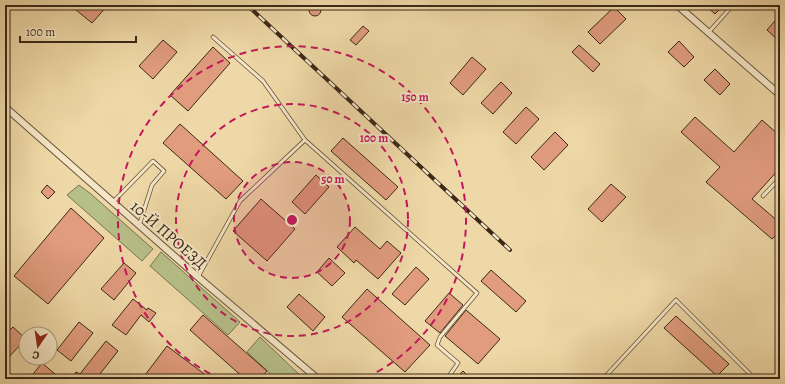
<svg xmlns="http://www.w3.org/2000/svg" width="785" height="384" font-family="Alegreya,serif">
  <style>
    .green { fill: #b7bf89; stroke: #787450 }
    .building { fill: #e19c7e; stroke: #3a2918 }
    .lines { fill: none; stroke-linecap: round; stroke-linejoin: round }
    .service-casing { stroke: #67553c; stroke-width: 4.5 }
    .minor-casing { stroke: #67553c; stroke-width: 8 }
    .service { stroke: #f5e6c6; stroke-width: 3 }
    .minor { stroke: #f5e6c6; stroke-width: 6 }
    .rail-casing { stroke: #3a2918; stroke-width: 4 }
    .rail { stroke: #f5e6c6; stroke-width: 2.5; stroke-dasharray: 8; stroke-linecap: butt }
    .ring { fill: none; stroke: #c2185b; stroke-width: 2; stroke-dasharray: 7 5 }
    .labels { text-anchor: middle; stroke-width: 4; stroke-linejoin: round; paint-order: stroke }
    .street-label { font-size: 16px; fill: #3a2918; stroke: #f5e6c6 }
    .centre { fill: #c2185b; stroke: #f5e6c6; stroke-width: 2 }
    .ring-label { font-size: 12px; text-anchor: middle; font-weight: bold; fill: #c2185b; stroke: #f5e6c6; stroke-width: 4; stroke-linejoin: round; paint-order: stroke }
  </style>
  <rect width="100%" height="100%" fill="#efd8a7"/>
  <filter id="stains"><feTurbulence type="fractalNoise" baseFrequency=".005" numOctaves="4"/><feColorMatrix values="0 0 0 0 .2 0 0 0 0 .09 0 0 0 0 .02 0 0 0 .5 -.17"/></filter>
  <radialGradient id="worn" r=".72"><stop offset=".6" stop-color="#630" stop-opacity="0"/><stop offset="1" stop-color="#630" stop-opacity=".3"/></radialGradient>
  <path class="green" d="M79 185 91 194 153 249 142 261 67 195Z
    M161 252 240 322 228 335 150 266Z
    M260 337 304 379H276L247 352Z"/>
  <path class="building" d="M309 10a6 6 0 1 1 12 0a6 6 0 1 1-12 0Z
    M80 5H108L92 23 76 10Z
    M705 5H724L715 14Z
    M614 7 626 19 600 44 588 32Z
    M780 15V42L767 30Z
    M363 26 369 31 356 45 350 40Z
    M163 40 177 52 153 79 139 66Z
    M679 41 694 57 684 67 668 52Z
    M579 45 600 64 593 72 572 52Z
    M213 47 230 63 188 111 170 95Z
    M472 57 486 69 463 95 450 83Z
    M715 69 730 84 720 95 704 80Z
    M501 82 512 93 493 114 481 103Z
    M526 107 539 119 516 144 503 132Z
    M695 117 734 152 762 120 780 136V168L752 199 780 223V231L772 239 706 182 720 167 681 132Z
    M180 124 243 181 226 199 163 143Z
    M555 132 568 145 544 170 531 157Z
    M343 138 398 187 386 200 331 151Z
    M316 175 329 187 305 214 292 202Z
    M611 184 626 197 602 222 588 209Z
    M47 185 55 192 48 199 41 192Z
    M261 199 295 229 267 261 233 231Z
    M71 208 104 238 48 304 14 276Z
    M355 227 380 249 387 241 401 253 378 279 356 260 354 263 337 247Z
    M329 258 345 273 332 286 317 272Z
    M124 263 136 273 114 300 101 289Z
    M416 267 429 279 405 305 392 294Z
    M491 270 526 301 516 312 481 281Z
    M367 289 430 345 405 372 342 317Z
    M449 293 463 305 440 333 425 321Z
    M299 294 325 317 313 331 287 307Z
    M133 299 147 310 148 308 156 313 149 322 141 315 126 335 112 325Z
    M466 310 500 339 478 364 445 336Z
    M203 315 267 371 260 379H245L190 330Z
    M676 316 729 364 717 376 664 328Z
    M79 322 93 333 71 361 57 350Z
    M13 327 26 339 5 361V335Z
    M106 341 118 351 96 379H72L76 372 80 374Z
    M167 346 211 379H142Z
    M42 363 55 374 51 379H29Z
    M463 371 471 379H455Z"/>
  <g class="lines">
    <defs>
      <path id="service" d="M708 33 733 5
        M213 37 263 81 305 140 477 293 440 337 437 345 458 363 447 379
        M763 196 780 178
        M113 202 153 161 164 171 152 185 139 226
        M198 277 240 201 305 140
        M603 379 676 300 755 379"/>
      <path id="minor" d="M677 5 780 95
        M5 107 198 277 318 379"/>
    </defs>
    <use href="#service" class="service-casing"/>
    <use href="#minor" class="minor-casing"/>
    <use href="#service" class="service"/>
    <use href="#minor" class="minor"/>
    <defs>
      <path id="rail" d="M247 5 510 250"/>
    </defs>
    <use href="#rail" class="rail-casing"/>
    <use href="#rail" class="rail"/>
  </g>
  <circle cx="292" cy="220" r="58" fill="#c2185b" fill-opacity=".12"/>
  <g class="ring">
    <circle cx="292" cy="220" r="58"/>
    <circle cx="292" cy="220" r="116"/>
    <path d="M221 379A174 174 0 1 1 363 379"/>
  </g>
  <g class="labels">
    <g class="street-label">
      <text transform="translate(169 234) rotate(41)" y="6">10-Й ПРОЕЗД</text>
    </g>
  </g>
  <circle cx="292" cy="220" r="6" class="centre"/>
  <g class="ring-label">
    <text x="415" y="101">150 m</text>
    <text x="374" y="142">100 m</text>
    <text x="333" y="183">50 m</text>
  </g>
  <rect width="785" height="384" fill="none" stroke="#efd8a7" stroke-width="20"/>
  <rect x="6" y="6" width="773" height="372" fill="none" stroke="#3a2918" stroke-width="2"/>
  <rect x="10" y="10" width="765" height="364" fill="none" stroke="#3a2918"/>
  <g transform="translate(38 346) rotate(193)"><circle r="19" fill="#f5e6c6" stroke="#aa9a80"/>
  <path d="M0-3L7 15L0 10L-7 15Z" fill="#8f2418"/>
  <text y="-6" font-size="11" font-weight="bold" text-anchor="middle" fill="#3a2918">С</text>
  </g>
  <path d="M20 36v6h116v-6" fill="none" stroke="#3a2918" stroke-width="2"/>
  <text x="26" y="36" font-size="12" fill="#3a2918" stroke="#f5e6c6" stroke-width="3" paint-order="stroke">100 m</text>
  <rect width="100%" height="100%" filter="url(#stains)"/>
  <rect width="100%" height="100%" fill="url(#worn)"/>
</svg>
